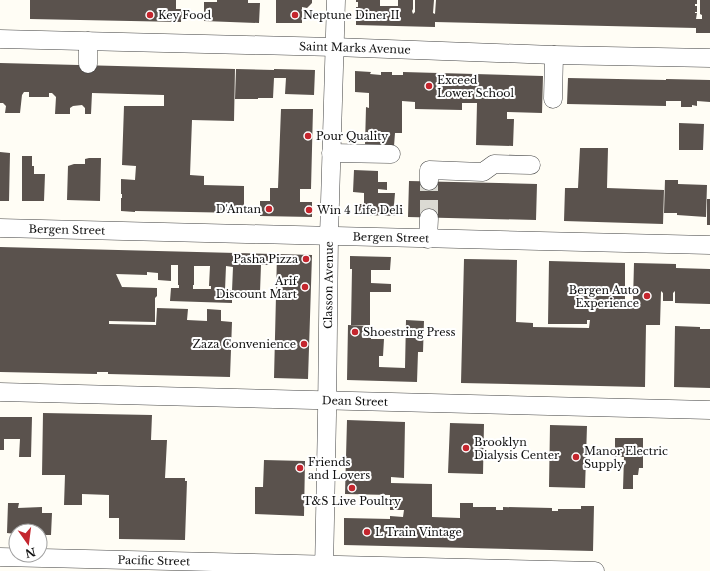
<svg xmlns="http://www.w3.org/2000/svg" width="710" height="571" font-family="'Libre Baskerville',serif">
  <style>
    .building { fill: #5a524d; fill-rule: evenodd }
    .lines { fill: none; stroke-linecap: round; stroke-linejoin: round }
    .minor-tunnel { stroke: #dbdad3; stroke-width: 18; stroke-dasharray: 18 9; stroke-linecap: butt }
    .minor-casing { stroke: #444; stroke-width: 19 }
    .minor { stroke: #fff; stroke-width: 18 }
    .poi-dot { fill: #c4262e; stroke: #fff; stroke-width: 1.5 }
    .labels { text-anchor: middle; stroke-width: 4; stroke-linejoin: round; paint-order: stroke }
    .poi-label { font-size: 11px; fill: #111; stroke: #fff; text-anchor: start }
    .street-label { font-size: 11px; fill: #111; stroke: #fff }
  </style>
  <rect width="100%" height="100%" fill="#fffdf5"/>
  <path class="building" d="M30 0H176V9H182L181 22 30 19Z
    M217 0H248V3H260L259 23 204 21V2H217Z
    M276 0H312V3L307 8 302 7V23H276Z
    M356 0H380V6H398V0H413V9L412 11 413 14 415 12V0H434L433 13 435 14 436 0H697V4H695V6H697V12H695V13H697L696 19H702V15L700 14V0H710V33H696V28L435 22V27L356 25V18H357L358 12H356V7H358V2H356Z
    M0 63 235 69 234 121 192 120 190 175 204 176V185L244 186V213L135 211V212L121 211V198H122V194H121V179L135 180 136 166 122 165 124 106H164V95L92 93 91 114H85V108L82 105 73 106 70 108V114H55L56 97 52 93H49V97H29V92H24L22 95 20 113H5L6 106 3 103H0Z
    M236 69 274 70V69L315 70 314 95 285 94 286 78H274L273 98H258V99H235Z
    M355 71 371 72 370 74 381 75V72H392V75H403V72L543 76 542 113 507 112V119H514L513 146 476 145 477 103H462V110L415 109V102L402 101V133H395L394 146 365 145 366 107 369 108V93L355 92Z
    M568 78 666 80V79L710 80V102L697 101V106L692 105V107H681V101H666V106L567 104Z
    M281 109H313L311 189H300V202H312V217L260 216V201H270V188H278Z
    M679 123 704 124 703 150H679Z
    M580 148H608L607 188 664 190 663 224 564 221 565 188H578Z
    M0 152 10 153 9 201H0Z
    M22 156H32V166H34V174H45L44 201H22Z
    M89 158H101L100 201 67 200 68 166 74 164H85V159Z
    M354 170 378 171V182H387V190L378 189V193H395L394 205H402V216L357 215 358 204H364V193L353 192Z
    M665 180H678V184L707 185 706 217 677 215V213H664Z
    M409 181 537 184 536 220 408 217Z
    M707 199H710V225H707Z
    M0 247 271 254 270 265H261L260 292 232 291 233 267 226 266 225 290H232V303L170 301 171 288H179V285H178V265H171V281L158 280V273L147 272V275L116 274 122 287 157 288V296L155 298V322L109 321V324L156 325 157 308 188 309 187 320 207 321V309L221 310V321L232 322 230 377 108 374V372H97V374L0 372ZM194 266H210L209 286H211V289H193V285H194Z
    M277 254 312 255 308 379 274 378Z
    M350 256 391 257 390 270H371V283L391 284V292H370V325H351L352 269H350Z
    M464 259 517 260 516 322 533 323V327L589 328 590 320H587V324H548L549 261 625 263V301H633L634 263 676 264V268L710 269V304L675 303V291L673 293V301H663V293L661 291 660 325H646L645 387 461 383Z
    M406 320 424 321 423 352H418L417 382 347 380 348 325 371 326V339H384L383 356H379V367L405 368Z
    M675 326 700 327V329H710V388L674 387Z
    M43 413 152 415 151 440H167L165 478H185V481H187L185 540 119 539V518H109V495L82 494V505H64L65 475H42Z
    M0 417H32L31 457H19L20 439H4V450H0Z
    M347 420 405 422 404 478 391 477V483L432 484V517L460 518V503H473V507H496V510H503V507L552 508V511H558V509H581V506H594L593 551 344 545V518L390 519V516L403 517 404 510H390V495L345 494Z
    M450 423 484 424 483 474 448 473Z
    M550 425 587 426 585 488 549 487Z
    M615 438H643V468H639L638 475H633V489H623L624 457H615Z
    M264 460 305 461 304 516 255 514V487H263Z
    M8 503H19L18 508 42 507V513H52L51 535H40V531H16V534L7 533Z"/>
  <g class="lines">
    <path class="minor-tunnel" d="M429 218V181"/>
    <defs>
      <g id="minor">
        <path id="s1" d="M0 39 334 47 554 55 710 58"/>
        <path d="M88 64V41"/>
        <path d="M553 99 554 55"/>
        <path d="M331 153 391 154"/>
        <path d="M429 181V170L483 172 494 164 531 165"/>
        <path id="s2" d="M0 228 710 245"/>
        <path d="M428 239 429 218"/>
        <path id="s3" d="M0 392 710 410"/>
        <path id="s4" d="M0 557 595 571"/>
        <path id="s5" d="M324 571 327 415 329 236 336 0"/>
      </g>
    </defs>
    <use href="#minor" class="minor-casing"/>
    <use href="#minor" class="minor"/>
  </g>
  <g class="poi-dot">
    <circle cx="150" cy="15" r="4"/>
    <circle cx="295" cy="15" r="4"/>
    <circle cx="429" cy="86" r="4"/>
    <circle cx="308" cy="136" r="4"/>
    <circle cx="269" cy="209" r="4"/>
    <circle cx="309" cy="210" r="4"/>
    <circle cx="306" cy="259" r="4"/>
    <circle cx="305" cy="287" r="4"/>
    <circle cx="647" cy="296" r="4"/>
    <circle cx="355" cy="332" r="4"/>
    <circle cx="304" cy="344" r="4"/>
    <circle cx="466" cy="448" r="4"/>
    <circle cx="576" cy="457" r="4"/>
    <circle cx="300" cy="468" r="4"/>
    <circle cx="352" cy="488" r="4"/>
    <circle cx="367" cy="532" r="4"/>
  </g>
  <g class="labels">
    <g class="poi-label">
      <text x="158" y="19">Key Food</text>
      <text x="303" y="19">Neptune Diner II</text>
      <text x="437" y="84">Exceed<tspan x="437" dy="13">Lower School</tspan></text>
      <text x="316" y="140">Pour Quality</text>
      <text x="261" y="213" text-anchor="end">D'Antan</text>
      <text x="317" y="214">Win 4 Life Deli</text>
      <text x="298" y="263" text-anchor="end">Pasha Pizza</text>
      <text x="297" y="285" text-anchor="end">Arif<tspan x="297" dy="13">Discount Mart</tspan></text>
      <text x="639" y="294" text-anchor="end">Bergen Auto<tspan x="639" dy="13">Experience</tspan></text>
      <text x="363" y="336">Shoestring Press</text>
      <text x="296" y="348" text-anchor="end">Zaza Convenience</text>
      <text x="474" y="446">Brooklyn<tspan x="474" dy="13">Dialysis Center</tspan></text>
      <text x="584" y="455">Manor Electric<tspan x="584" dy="13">Supply</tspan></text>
      <text x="308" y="466">Friends<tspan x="308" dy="13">and Lovers</tspan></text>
      <text x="352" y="505" text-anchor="middle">T&amp;S Live Poultry</text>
      <text x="375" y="536">L Train Vintage</text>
    </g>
    <g class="street-label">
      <text dy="4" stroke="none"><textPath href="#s1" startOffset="355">Saint Marks Avenue</textPath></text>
      <text dy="4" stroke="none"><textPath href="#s2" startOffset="67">Bergen Street</textPath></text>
      <text dy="4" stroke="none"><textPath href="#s2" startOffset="391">Bergen Street</textPath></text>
      <text dy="4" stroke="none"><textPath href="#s5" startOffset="286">Classon Avenue</textPath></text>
      <text dy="4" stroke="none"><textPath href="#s3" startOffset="355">Dean Street</textPath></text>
      <text dy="4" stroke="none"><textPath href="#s4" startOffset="154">Pacific Street</textPath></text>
    </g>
  </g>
  <g transform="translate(28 543) rotate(166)"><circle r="19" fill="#ffffff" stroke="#a0a0a0"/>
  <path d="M0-3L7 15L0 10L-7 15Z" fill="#c4262e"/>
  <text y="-6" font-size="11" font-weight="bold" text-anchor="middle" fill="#111111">N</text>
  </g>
</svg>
